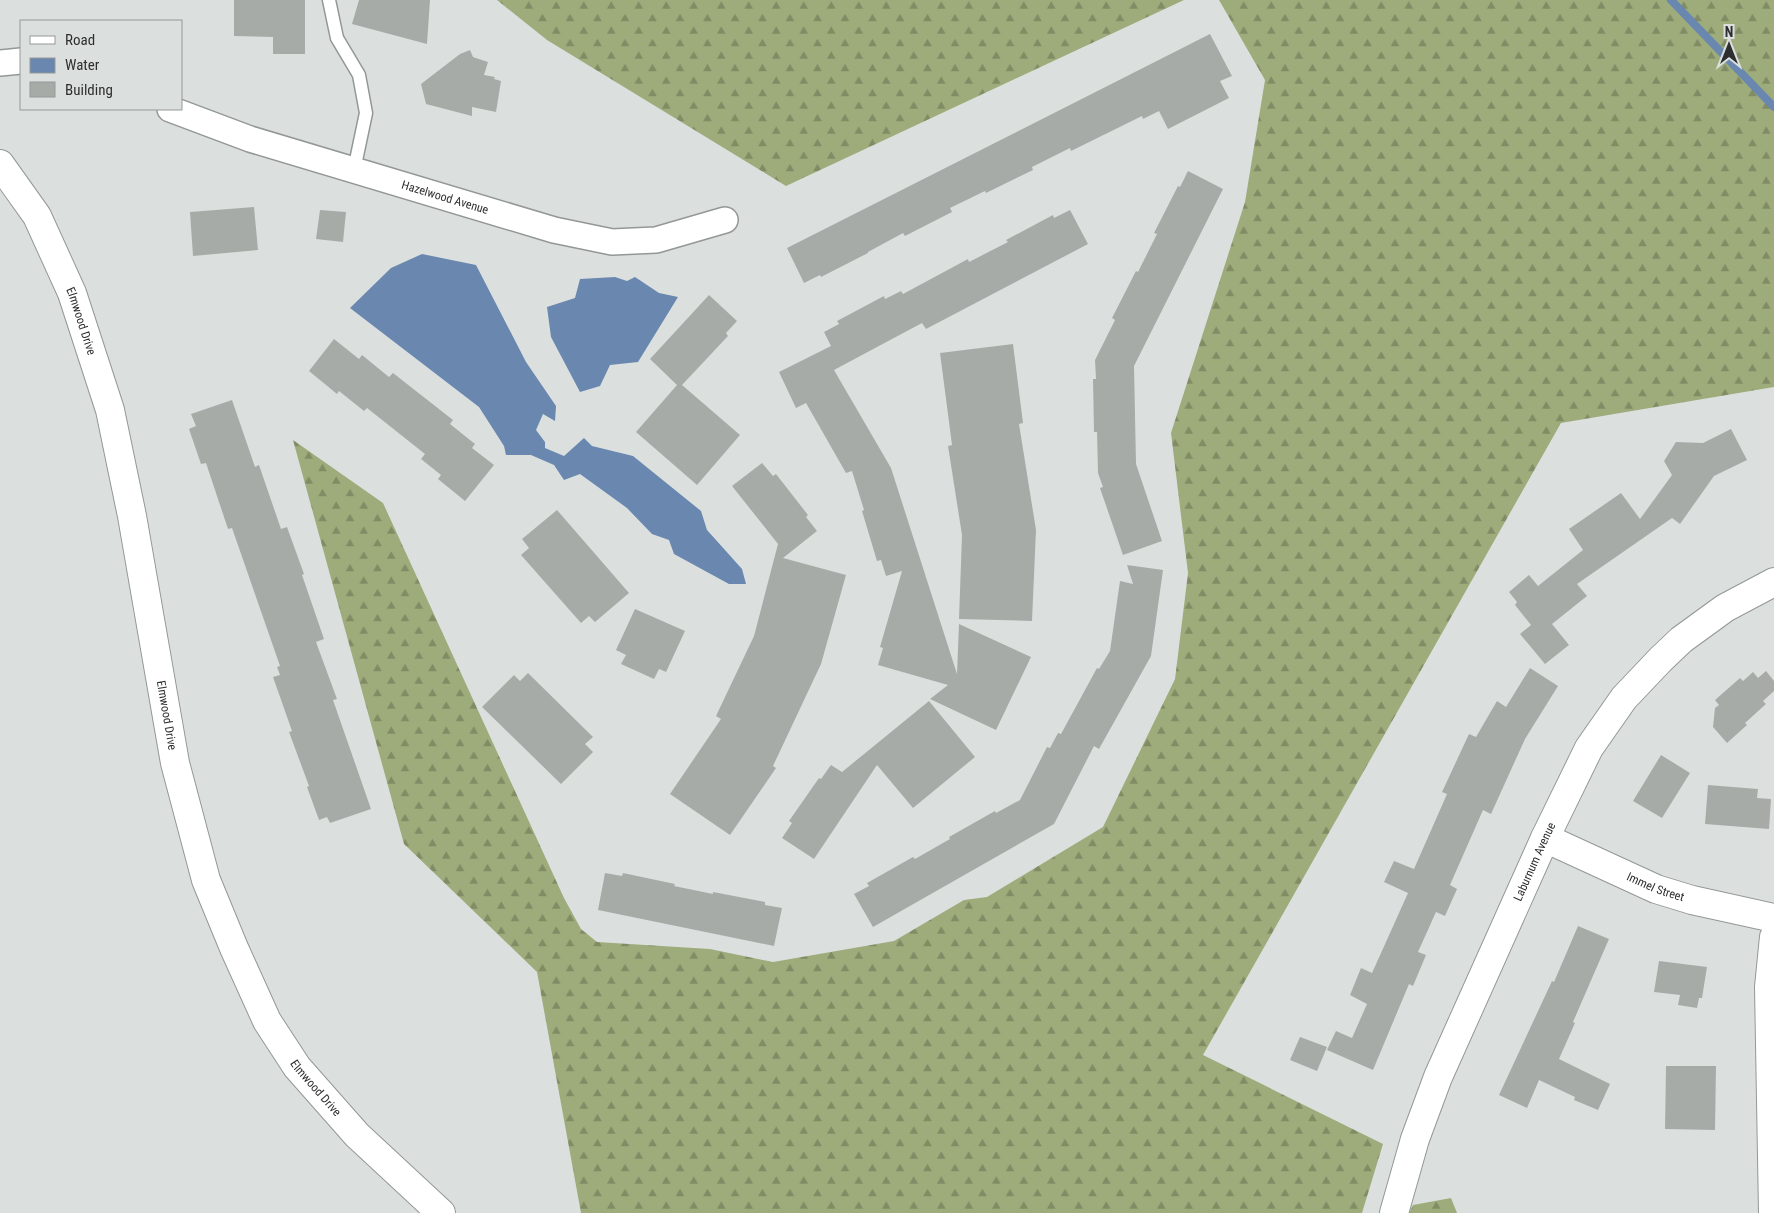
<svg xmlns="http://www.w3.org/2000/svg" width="1774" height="1213" font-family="'Roboto Condensed',sans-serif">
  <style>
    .forest { fill: url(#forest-firs) }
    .water { fill: #6987af }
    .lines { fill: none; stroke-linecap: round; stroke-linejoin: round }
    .stream { stroke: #6987af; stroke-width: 8 }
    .building { fill: #a7aba8 }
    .lane-casing { stroke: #939797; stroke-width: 15 }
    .street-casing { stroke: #939797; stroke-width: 28 }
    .secondary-casing { stroke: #939797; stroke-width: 30 }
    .lane { stroke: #fff; stroke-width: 12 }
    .street { stroke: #fff; stroke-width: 25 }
    .secondary { stroke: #fff; stroke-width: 28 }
    .labels { text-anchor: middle; stroke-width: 4; stroke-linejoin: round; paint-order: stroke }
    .street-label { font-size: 12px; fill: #2d2e2e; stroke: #dbe0df }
  </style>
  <defs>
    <pattern id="forest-firs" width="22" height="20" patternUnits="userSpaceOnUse" patternTransform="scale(1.25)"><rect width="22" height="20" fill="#9eac7b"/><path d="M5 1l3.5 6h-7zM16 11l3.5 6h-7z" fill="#818c65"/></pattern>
  </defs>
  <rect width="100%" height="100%" fill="#dbe0df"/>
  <path class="forest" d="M497 0H1184L786 186 547 40Z
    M1219 0H1774V387L1561 423 1203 1055 1383 1144 1362 1213H581L537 972 404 844 293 440 383 503 564 898 581 929 597 942 710 949 773 962 894 941 964 900 987 897 1103 827 1175 679 1188 573 1171 433 1245 202 1265 80Z
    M1451 1198 1457 1213H1409L1413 1205Z"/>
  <path class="water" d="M422 254 476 265 526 362 556 406 555 421 543 414 536 430 545 442V448L564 456 584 438 592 446 633 456 701 511 707 530 742 569 746 584H729L674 554 669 540 652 534 627 508 580 474 564 480 554 465 531 455H506L504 446 479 407 350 308 391 268Z
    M615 277 627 281 635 277 659 293 678 297 638 362 610 365 600 386 580 392 551 337 547 307 575 298 580 279Z"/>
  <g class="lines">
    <path class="stream" d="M1671 0 1774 107"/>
  </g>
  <path class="building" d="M234 0H305V54H273V37L234 36Z
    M359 0H430L427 44 352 24Z
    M1210 34 1232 76 1220 81 1229 98 1168 129 1159 111 1143 119 1142 116 1071 151 1070 148 1032 167 1033 170 986 193 985 191 950 208 952 212 905 236 903 233 868 252V253L821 277 820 275 804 283 787 248Z
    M470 50 473 57 488 62 484 75 495 77 494 79 501 81 496 112 472 107V116L426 104 421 84 460 54Z
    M1188 171 1223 189 1134 366 1136 464 1162 541 1123 555 1100 488 1103 487 1098 473 1097 432H1094L1093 379H1096L1095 360 1115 320 1112 318 1136 271 1138 272 1157 234 1154 233 1178 186 1180 187Z
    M254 207 258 250 193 256 190 212Z
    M320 210 346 212 343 242 316 239Z
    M1070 210 1088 244 926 329 922 323 834 370 891 468 957 674 959 624 1031 657 996 730 930 699 948 685 878 665 883 648 880 647 902 571 886 576 881 560 877 561 862 511 864 510 852 471 846 473 806 403 796 408 779 372 831 346 824 332 839 324 837 321 884 296 885 299 901 291 903 294 968 259 969 262 1008 242 1006 240 1053 215 1054 218Z
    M709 295 737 321 726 333 728 336 682 385 740 435 697 485 636 432 677 385 650 359Z
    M334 339 359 359 362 355 389 377 393 373 453 420 450 424 475 444 472 448 494 465 465 501 438 479 441 475 421 459 425 454 367 408 364 411 339 391 337 394 309 371Z
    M1013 344 1023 423 1019 424 1036 530 1032 621 959 619 962 535 948 446 952 445 940 353Z
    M232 400 255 467 259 465 281 529 287 527 304 574 302 575 324 639 316 642 337 699 333 700 371 809 330 823 327 817 319 820 307 787 309 786 289 732 292 731 273 677 280 675 277 667 280 666 232 528 228 529 206 463 201 464 189 429 196 426 191 414Z
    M1731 429 1747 460 1714 476 1680 524 1672 518 1577 584 1587 596 1552 624 1569 645 1545 664 1520 634 1531 625 1515 605 1517 602 1509 592 1529 575 1538 586 1583 550 1569 529 1621 493 1640 519 1672 475 1664 461 1676 442 1703 443Z
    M762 463 773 476 776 474 808 515 806 517 817 531 783 558 846 575 821 664 773 766 776 768 730 835 670 794 721 719 716 716 754 636 778 544 732 486Z
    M557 510 629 593 595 622 589 616 581 623 521 555 529 548 522 539Z
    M1127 565 1163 570 1151 656 1099 749 1094 746 1054 824 873 927 854 894 869 886 867 883 913 857 915 859 950 839 949 837 995 811 996 813 1020 800 1047 747 1050 748 1058 733 1061 734 1097 668 1099 669 1110 651 1120 581 1133 584Z
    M635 609 685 631 666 672 659 669 654 679 621 664 626 655 616 650Z
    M1530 668 1558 686 1525 739 1491 814 1483 810 1450 885 1457 889 1445 916 1436 912 1418 952 1426 955 1413 986 1409 984 1373 1070 1327 1050 1336 1031 1352 1038 1367 1004 1350 995 1361 968 1372 973 1408 893 1384 882 1394 861 1414 869 1447 794 1442 792 1469 734 1476 737 1497 701 1506 707Z
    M1766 671 1774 681V691L1763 701 1766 704 1745 723 1747 725 1727 743 1713 727 1715 708 1719 705 1715 700 1740 678 1743 681 1753 672 1758 678Z
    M528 673 593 737 585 744 593 752 561 784 482 707 514 675 520 681Z
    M929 701 975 757 913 808 877 765 814 859 782 838 792 823 789 821 819 778 821 779 831 765 842 772Z
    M1661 755 1690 773 1662 818 1633 801Z
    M1708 785 1758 789 1757 798 1771 799 1769 829 1705 824Z
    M605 873 622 876 623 873 675 884 674 886 713 894V892L765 902V905L782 908 774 946 598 910Z
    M1578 926 1609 939 1573 1022 1575 1023 1559 1059 1610 1084 1598 1110 1574 1100 1575 1097 1539 1080 1527 1108 1499 1095 1552 981 1554 982Z
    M1659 961 1707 967 1702 998H1699L1697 1008 1678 1005 1680 995 1654 992Z
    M1300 1037 1327 1047 1317 1071 1290 1060Z
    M1666 1066H1716L1715 1130 1665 1129Z"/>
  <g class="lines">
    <defs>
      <path id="lane" d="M329 0 337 38 359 75 366 113 354 170"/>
      <g id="street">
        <path d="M0 63 21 61"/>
        <path id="s1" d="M170 109 250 139 554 230 612 242 656 240 725 220"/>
      </g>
      <g id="secondary">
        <path id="s2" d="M0 164 37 216 72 293 110 410 132 516 175 763 206 880 234 948 267 1021 297 1067 357 1135 441 1213"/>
        <path id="s3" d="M1545 838 1656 889 1692 900 1774 918"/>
        <path id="s4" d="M1394 1213 1415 1139 1438 1077 1545 838 1589 748 1624 698 1661 659 1681 640 1725 608 1774 582"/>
        <path d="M1773 1213 1769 987 1774 937"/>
      </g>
    </defs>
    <use href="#lane" class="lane-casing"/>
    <use href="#street" class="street-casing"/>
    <use href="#secondary" class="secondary-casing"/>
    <use href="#lane" class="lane"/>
    <use href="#street" class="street"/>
    <use href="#secondary" class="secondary"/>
  </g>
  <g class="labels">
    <g class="street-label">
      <text dy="4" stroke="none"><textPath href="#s1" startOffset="289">Hazelwood Avenue</textPath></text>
      <text dy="4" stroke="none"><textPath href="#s2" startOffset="178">Elmwood Drive</textPath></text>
      <text dy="4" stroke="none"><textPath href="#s2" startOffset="582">Elmwood Drive</textPath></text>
      <text dy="4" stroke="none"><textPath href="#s4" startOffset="379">Laburnum Avenue</textPath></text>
      <text dy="4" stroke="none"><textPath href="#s3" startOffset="121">Immel Street</textPath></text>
      <text dy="4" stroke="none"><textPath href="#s2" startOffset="988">Elmwood Drive</textPath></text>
    </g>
  </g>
  <rect x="20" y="20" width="162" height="90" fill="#dbe0df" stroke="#959998"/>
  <rect x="30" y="36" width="25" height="8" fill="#ffffff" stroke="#959998"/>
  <text x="65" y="45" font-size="15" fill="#2d2e2e">Road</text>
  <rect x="30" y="58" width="25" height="15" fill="#6987af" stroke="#959998"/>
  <text x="65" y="70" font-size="15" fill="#2d2e2e">Water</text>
  <rect x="30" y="82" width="25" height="15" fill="#a7aba8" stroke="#959998"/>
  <text x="65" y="95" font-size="15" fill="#2d2e2e">Building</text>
  <g transform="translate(1729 45)" stroke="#dbe0df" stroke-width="4" paint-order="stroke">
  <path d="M0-4L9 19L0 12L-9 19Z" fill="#2d2e2e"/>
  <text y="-8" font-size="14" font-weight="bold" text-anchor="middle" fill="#2d2e2e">N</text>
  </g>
</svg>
